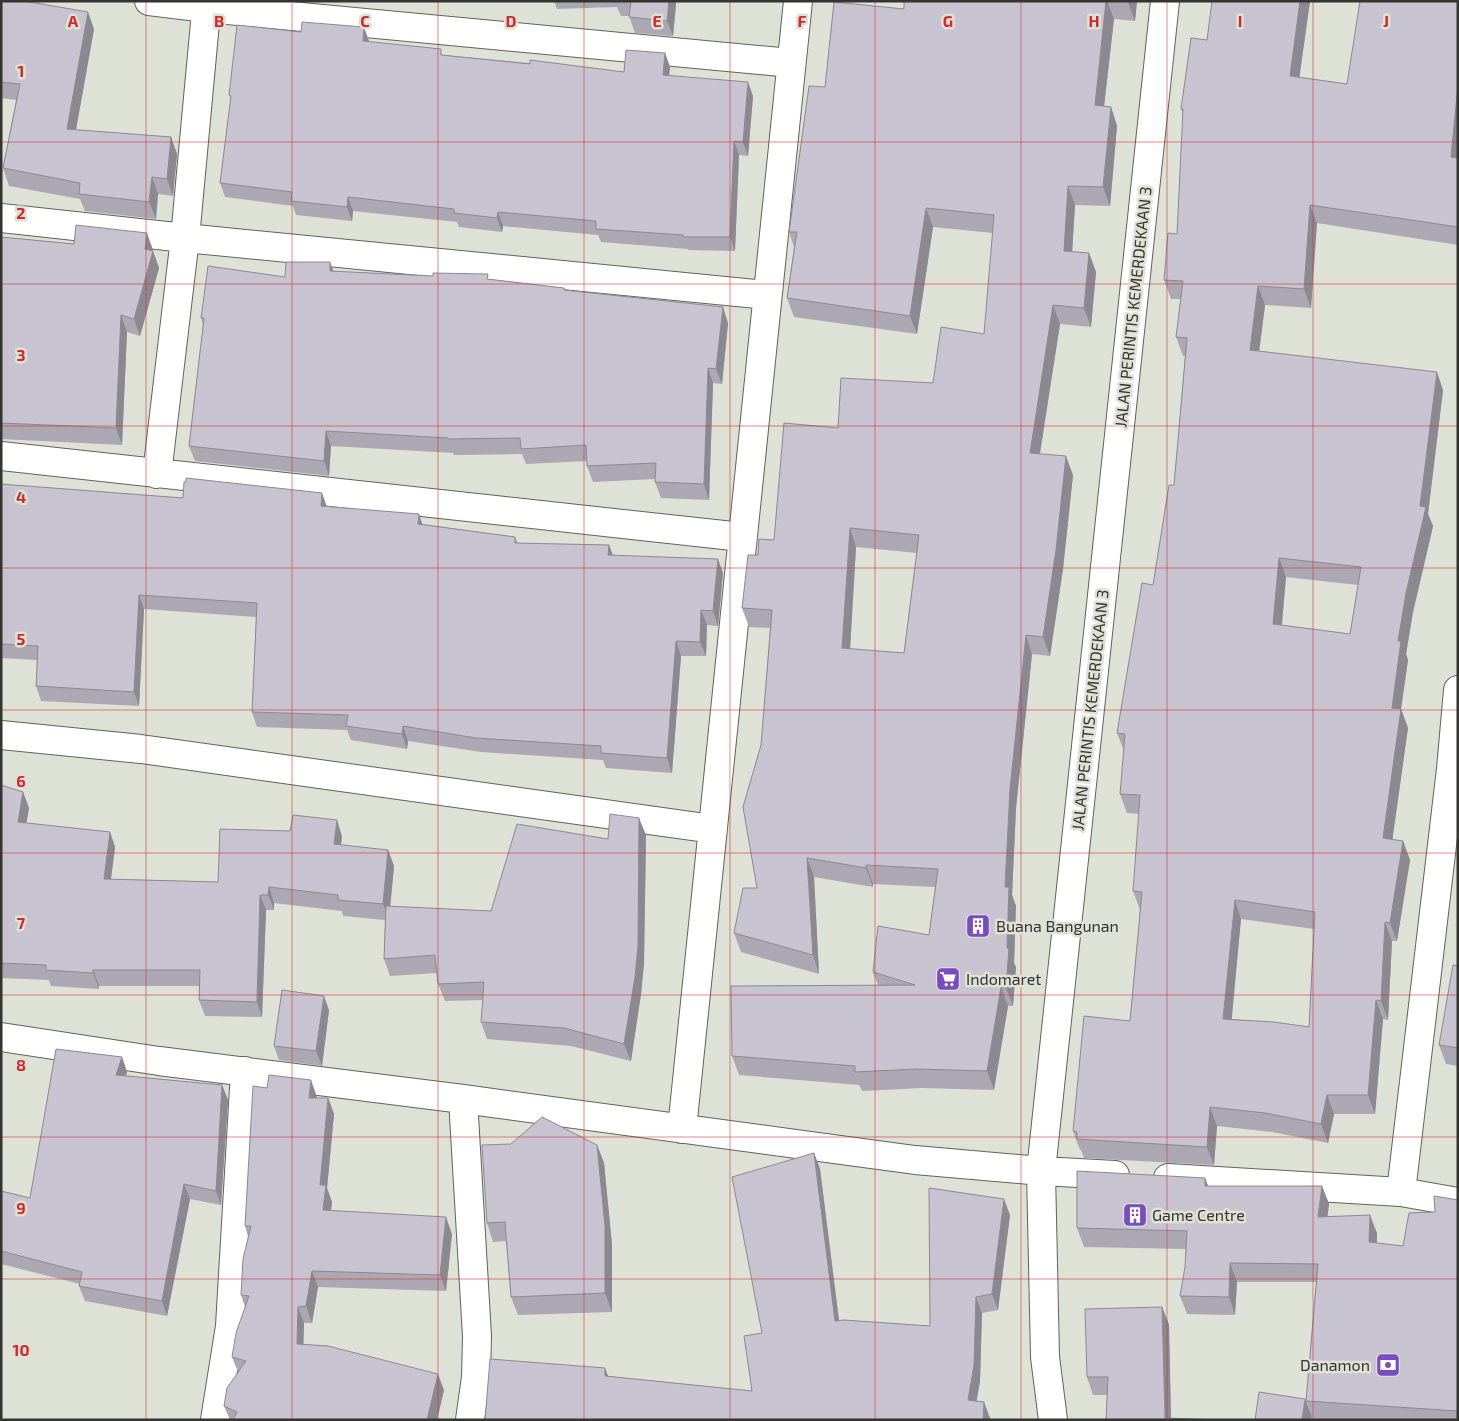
<svg xmlns="http://www.w3.org/2000/svg" width="1459" height="1421" font-family="'Exo 2',sans-serif">
  <style>
    .lines { fill: none; stroke-linecap: round; stroke-linejoin: round }
    .street-casing { stroke: #606358; stroke-width: 30 }
    .street { stroke: #fff; stroke-width: 28 }
    .wall { fill: #aba8b3; fill-rule: evenodd }
    .shaded-wall { fill: #8b8892 }
    .building { fill: #c7c3d0; stroke: #8b8892; fill-rule: evenodd }
    .grid { fill: none; stroke: #d62828; stroke-width: 1; stroke-opacity: 0.55 }
    .labels { text-anchor: middle; stroke-width: 5; stroke-linejoin: round; paint-order: stroke }
    .street-label { font-size: 16px; fill: #343530; stroke: #dee1d5 }
    .poi-label { font-size: 16px; fill: #343530; stroke: #dee1d5; text-anchor: start }
    .grid-label { font-size: 16px; text-anchor: middle; font-weight: bold; fill: #d62828; stroke: #dee1d5; stroke-width: 5; stroke-linejoin: round; paint-order: stroke }
  </style>
  <rect width="100%" height="100%" fill="#dee1d5"/>
  <g class="lines">
    <defs>
      <path id="street" d="M149 1 206 8 791 63
        M1 218 185 238 767 295
        M1 456 742 537
        M157 474 185 238 207 1
        M1 735 141 749 713 829
        M1 1037 159 1061 463 1099 915 1160 1041 1171 1115 1175
        M463 1099 477 1336 476 1377 470 1420
        M682 1129 798 1
        M1168 1178 1401 1192 1458 1202
        M1401 1192 1451 769 1458 690
        M215 1420 230 1326 245 1071
        M1053 1420 1045 1357 1041 1171 1165 1"/>
    </defs>
    <use href="#street" class="street-casing"/>
    <use href="#street" class="street"/>
  </g>
  <path class="wall" d="M1 1 94 29 76 130 171 137 177 154 173 196 158 194 156 219 85 211 80 199 9 186 3 168 16 100 1 98Z
    M554 1H676V4L673 36 635 33 629 16H621L617 7 557 9Z
    M904 1H1137L1135 21 1114 19 1104 106 1111 107 1117 126 1110 206 1075 205 1072 252 1089 253 1096 272 1091 327 1060 324 1040 454 1073 475 1063 569 1050 656 1032 654 1016 808 1012 895 1016 906 1014 963 1016 967 1013 1006H1008L994 1090 922 1088 862 1091 859 1085 739 1075 732 1056 878 985 873 972 929 935 935 887 873 884V887L814 877 819 974 741 952 734 933 757 888 761 745 770 628 749 627 742 608 758 555 774 540 838 428 933 383 984 334 993 233 933 227 917 334 794 317 787 298 794 247 789 232 825 87 904 9ZM856 547 917 553 904 653 850 649Z
    M1310 1 1299 77 1347 84 1458 1V245L1317 223 1311 308 1265 305 1259 351 1443 390 1428 514 1433 526 1413 612 1406 654 1408 660 1401 709 1408 728 1392 840 1403 841 1410 860 1397 941H1392L1388 1020 1383 1019 1375 1114H1334L1328 1143 1272 1132 1217 1126 1214 1165 1084 1158 1081 1150H1080L1073 1131 1130 1021 1140 910 1133 891 1139 814 1127 813 1120 794 1124 751 1117 733 1153 585 1174 485 1185 356H1183L1176 337 1181 299H1171L1164 280 1177 234 1183 114 1181 109 1207 40ZM1286 577 1358 585 1350 634 1282 625ZM1241 919 1314 929 1309 1027 1231 1019Z
    M301 32 369 41V42L444 55 624 72 665 53 670 67 669 75 753 96 748 156 739 155 735 251 688 250V249L601 242 598 235 503 226 502 232 459 227 457 222 353 211 352 221 296 215 293 206 225 197 220 183 231 99 229 95Z
    M1 237 153 251 159 268 140 336 127 332 122 445 1 439Z
    M333 271 489 279 564 288 565 291 728 323 722 384 713 383 709 500 661 498 655 482V479L593 482 587 466V461L526 464 522 454 454 455 453 453 331 446 329 476 195 461 189 446 203 325 201 318 285 277Z
    M1 484 183 498 327 507 419 514 422 524 515 537 518 543 609 545 613 555 723 573 718 626 707 625 706 656H681L672 773 606 768 603 760 481 752 408 741 407 749 351 740 347 730 257 727 252 712 256 617 144 609 139 706 41 701 36 686 37 660 1 658Z
    M1 785 23 792 29 808 26 823 110 832 115 847 111 879 218 882 342 836 341 845 388 850 394 866 390 907 491 911 608 839 646 835 644 963 641 994 631 1061 571 1046 487 1039 481 1022 483 1000 445 1001 438 984 437 973 390 976 384 959 385 920 343 916 342 911 274 903V910H266L262 1017 205 1016 199 1000 200 986H99V989L51 986 49 980 1 978Z
    M1458 966V1066L1446 1064 1439 1045Z
    M329 1010 322 1066 279 1060 274 1046Z
    M122 1057 127 1072 126 1076 222 1085 228 1100 221 1205 190 1199 167 1316 85 1301 79 1286 80 1284 1 1264V1191L30 1198Z
    M267 1088 317 1097V1098H328L334 1114 327 1188 332 1202 331 1210 452 1234 446 1291 318 1287 312 1323H304L303 1345 444 1390 437 1420H230L224 1406 238 1372 232 1357 245 1307 241 1295 248 1237 245 1226Z
    M597 1145 604 1163 612 1245V1312L518 1315 511 1297 506 1241 493 1242 487 1223Z
    M814 1153 820 1169 839 1320 930 1326 1010 1215 998 1310 982 1313 980 1381 976 1401 990 1418 485 1420 605 1368 608 1376 752 1391 762 1333Z
    M1205 1178 1208 1186H1322L1329 1204 1327 1217 1377 1233V1243L1403 1246 1435 1212 1458 1200V1420H1313L1306 1401 1316 1282H1237L1235 1315 1187 1314 1180 1296 1185 1267 1186 1249 1084 1247 1077 1228Z
    M1162 1307 1169 1325 1171 1418 1106 1420 1107 1395H1093L1087 1377Z"/>
  <path class="shaded-wall" d="M669 1H676V4L673 36 667 21Z
    M1106 1H1107L1114 19 1102 124 1095 105Z
    M1128 1H1137L1135 21 1128 2Z
    M1300 1H1310L1297 95 1290 76Z
    M88 12 94 29 73 146 67 129Z
    M364 27 369 41 368 55 363 41Z
    M665 53 670 67 668 89 663 75Z
    M748 82 753 96 748 156 743 142Z
    M1458 85V176L1451 157Z
    M1111 107 1117 126 1110 206 1103 187Z
    M171 137 177 154 173 196 167 179Z
    M734 141 739 155 735 251 730 237Z
    M152 177 158 194 156 219 149 202Z
    M1068 186 1075 205 1071 270 1064 251Z
    M348 197 353 211 352 221 347 207Z
    M1310 205 1317 223 1311 308 1304 289Z
    M926 208 933 227 917 334 910 316Z
    M498 212 503 226 502 232 497 218Z
    M147 233 153 250 152 254 153 251 159 268 140 336 134 319 145 249Z
    M1089 253 1096 272 1091 327 1084 308Z
    M330 262 336 278 330 271Z
    M1258 286 1265 305 1257 369 1250 350Z
    M1053 305 1060 324 1037 471 1030 453Z
    M723 307 728 323 722 384 716 369Z
    M121 315 127 332 122 445 116 428Z
    M708 368 713 383 709 500 704 484Z
    M1437 372 1443 390 1428 514 1433 526 1413 612 1406 654 1408 660 1401 709 1408 728 1390 857 1383 838 1392 708 1398 641 1420 506Z
    M326 431 331 446 329 476 324 461Z
    M1066 456 1073 475 1063 569 1050 656 1043 637Z
    M322 493 327 507 321 506Z
    M419 514 424 529 418 524Z
    M850 528 856 547 849 667 842 648Z
    M609 545 614 559 608 555Z
    M1279 558 1286 577 1280 643 1273 624Z
    M718 559 723 573 718 626 713 611Z
    M139 595 144 609 139 706 134 692Z
    M701 610 707 625 706 656 700 642Z
    M1026 635 1032 654 1016 808 1012 895 1016 906 1014 963 1016 967 1013 1006 1006 988 1005 887 1010 789Z
    M676 641 681 656 672 773 667 758Z
    M403 726 408 741 407 749 402 734Z
    M23 792 29 808 24 838 18 822Z
    M639 818 646 835 644 963 641 994 631 1061 624 1044Z
    M337 820 342 836 339 860 334 844Z
    M110 832 115 847 109 894 104 879Z
    M1403 841 1410 860 1397 941 1390 923Z
    M388 850 394 866 389 920 383 904Z
    M807 858 814 877 819 974 813 955Z
    M866 865 873 884V887L866 868Z
    M269 887 274 903V910L268 895Z
    M260 895 266 910 262 1017 257 1002Z
    M1235 900 1241 919 1230 1038 1223 1019Z
    M1385 922 1392 941 1388 1020 1381 1001Z
    M93 970 99 986V989L93 973Z
    M1001 987 1008 1006 994 1090 987 1071Z
    M324 996 329 1010 322 1066 316 1051Z
    M1376 1000 1383 1019 1375 1114 1368 1095Z
    M122 1057 127 1072 121 1090 116 1075Z
    M311 1080 317 1097 315 1114 309 1098Z
    M222 1085 228 1100 221 1205 216 1191Z
    M1327 1095 1334 1114 1328 1143 1321 1124Z
    M328 1098 334 1114 327 1188 332 1202 329 1226 323 1210 320 1185Z
    M1210 1107 1217 1126 1214 1165 1207 1147Z
    M597 1145 604 1163 612 1245V1312L605 1293Z
    M814 1153 820 1169 841 1337 835 1321Z
    M1205 1178 1212 1197 1205 1186Z
    M184 1184 190 1199 167 1316 162 1301Z
    M1322 1186 1329 1204 1325 1236 1318 1217Z
    M1004 1199 1010 1215 998 1310 992 1294Z
    M1370 1215 1377 1233 1376 1261 1369 1242Z
    M446 1217 452 1234 446 1291 440 1275Z
    M1230 1263 1237 1282 1235 1315 1229 1297Z
    M312 1271 318 1287 312 1323 306 1306Z
    M976 1297 982 1313 980 1381 974 1417 968 1400Z
    M298 1307 304 1323 303 1360 297 1344Z
    M1162 1307 1169 1325 1171 1420 1165 1418Z
    M605 1368 611 1384 605 1376Z
    M438 1374 444 1390 437 1420H427Z
    M1305 1399 1312 1417 1311 1420H1302Z
    M984 1402 990 1418V1420H983Z"/>
  <path class="building" d="M1 1H22L36 3 88 12 67 129 171 137 167 179 152 177 149 202 79 194 80 183 3 168 20 84 1 82Z
    M631 1H669L667 21 629 17Z
    M904 1H1106L1095 105 1111 107 1103 187 1068 186 1064 251 1089 253 1084 308 1053 305 1030 453 1066 456 1056 550 1043 637 1026 635 1010 789 1005 887H1009L1007 948H1009L1006 988 1001 987 987 1071 916 1069 855 1072V1066L732 1056 731 986 915 985 873 972 878 926 929 935 938 869 866 865V868L807 858 813 955 734 933 743 888H757L743 807 761 745 772 610 742 608 748 555H758L759 539 774 540 784 423 838 428 841 378 933 383 941 327 984 334 994 215 926 208 910 316 787 298 797 232H789L809 86 825 87 834 2 904 9ZM850 528 919 535 904 653 842 648Z
    M1212 1H1300L1290 76 1347 84 1360 1H1458V85L1451 157 1458 158V227L1310 205 1304 289 1258 286 1250 350 1437 372 1420 506 1426 507 1406 593 1398 641H1401L1392 708 1401 709 1383 838 1403 841 1390 923 1385 922 1381 1001 1376 1000 1368 1095H1327L1321 1124 1265 1113 1210 1107 1207 1147 1077 1139V1132L1073 1131 1084 1016 1130 1021 1142 892 1133 891 1140 795 1120 794 1125 734 1117 733 1142 583 1153 585 1169 485H1174L1187 338 1176 337 1183 281 1164 280 1168 233 1177 234 1183 109H1181L1191 38 1207 40ZM1279 558 1361 567 1350 634 1273 624ZM1235 900 1315 912 1309 1027 1274 1022 1223 1019Z
    M302 22 364 27 363 41 441 49V55L530 64V60L624 72 626 50 665 53 663 75 748 82 743 142 734 141 730 237H683V235L596 229V221L498 212 497 218 454 213V209L348 197 347 207 291 201 292 192 220 183 231 96 229 95 237 25 301 32Z
    M76 225 147 233 145 249 153 251 134 319 121 315 116 428 1 423V237L74 244Z
    M286 262H330V271L433 276V273L488 274 487 279 564 288V290L723 307 716 369 708 368 704 484 655 482 656 463 587 466 586 445 521 449 520 438 448 439V438L326 431 324 461 189 446 204 318H201L208 266 285 277Z
    M186 478 322 493 321 506 419 514 418 524 515 537V543L609 545 608 555 718 559 713 611 701 610 700 642 676 641 667 758 601 753V746L476 738 403 726 402 734 346 726 348 715 252 712 257 603 139 595 134 692 36 686 38 646 1 644V484L183 498 184 482H186Z
    M1 785 23 792 18 822 110 832 104 879 218 882 220 829 290 831 293 815 337 820 334 844 388 850 383 904 338 900V895L269 887 268 895H260L257 1002 199 1000 200 970H93V973L46 970V965L1 963Z
    M610 814 639 818 638 946 635 977 624 1044 564 1028 481 1022 484 982 438 984 435 955 384 959 386 906 491 911 517 824 608 839Z
    M1453 965 1458 966V1048L1439 1045Z
    M282 990 324 996 316 1051 274 1046Z
    M56 1049 122 1057 116 1075 222 1085 216 1191 184 1184 162 1301 79 1286 82 1272 1 1251V1191L30 1198Z
    M269 1075 311 1080 309 1098H328L320 1185H326L323 1210 446 1217 440 1275 312 1271 306 1306 298 1307 297 1344 328 1346 438 1374 427 1420H233L237 1412 224 1406 227 1388 246 1361 232 1357 236 1333 249 1296 241 1295 243 1259 251 1226H245L253 1086 267 1088Z
    M542 1117 597 1145 605 1226V1293L511 1297 505 1222 487 1223 482 1145 511 1144Z
    M814 1153 835 1321 844 1320 930 1326 929 1188 1004 1199 992 1294 976 1297 974 1365 968 1400 984 1402 983 1420H485L490 1359 605 1368V1376L752 1391 744 1336 762 1333 732 1177Z
    M1077 1171 1205 1178V1186H1322L1318 1217 1370 1215 1369 1242 1403 1246 1409 1213 1435 1212 1434 1196 1458 1200V1411L1306 1401 1318 1264 1230 1263 1229 1297 1180 1296 1185 1267 1187 1231 1077 1228Z
    M1162 1307 1165 1418 1220 1420H1106L1108 1377H1087L1085 1309Z
    M1259 1392 1305 1399 1302 1420H1255Z"/>
  <path class="grid" d="M146 1V1420M292 1V1420M438 1V1420M584 1V1420M730 1V1420M875 1V1420M1021 1V1420M1167 1V1420M1313 1V1420M1 142H1458M1 284H1458M1 426H1458M1 568H1458M1 710H1458M1 853H1458M1 995H1458M1 1137H1458M1 1279H1458"/>
  <defs>
    <symbol id="building-square" viewBox="-11 -11 22 22"><rect x="-9" y="-9" width="18" height="18" rx="4" fill="#7a4bc3" stroke="#dee1d5"/><path d="M-4-6H4V6H1V3H-1V6H-4ZM-2.5-4.3h1.7v1.8h-1.7ZM.8-4.3h1.7v1.8H.8ZM-2.5-1h1.7V.8h-1.7ZM.8-1h1.7V.8H.8Z" fill="#fff"/></symbol>
    <symbol id="supermarket-square" viewBox="-11 -11 22 22"><rect x="-9" y="-9" width="18" height="18" rx="4" fill="#7a4bc3" stroke="#dee1d5"/><path d="M-6-5.5h2.5l.6 2H6L4.5 2H-2.5L-4.4-4H-6ZM-1.5 3.2a1.3 1.3 0 1 0 .1 0ZM3 3.2a1.3 1.3 0 1 0 .1 0Z" fill="#fff"/></symbol>
    <symbol id="bank-square" viewBox="-11 -11 22 22"><rect x="-9" y="-9" width="18" height="18" rx="4" fill="#7a4bc3" stroke="#dee1d5"/><path d="M-6-4H6V4H-6ZM0-2.3a2.3 2.3 0 1 0 0 4.6a2.3 2.3 0 1 0 0-4.6Z" fill="#fff"/></symbol>
  </defs>
  <g fill-rule="evenodd">
    <use href="#building-square" x="964" y="912" width="28" height="28"/>
    <use href="#supermarket-square" x="934" y="965" width="28" height="28"/>
    <use href="#building-square" x="1121" y="1201" width="28" height="28"/>
    <use href="#bank-square" x="1374" y="1351" width="28" height="28"/>
  </g>
  <g class="labels">
    <g class="street-label">
      <text transform="translate(1133 307) rotate(-84)" y="6">JALAN PERINTIS KEMERDEKAAN 3</text>
      <text transform="translate(1090 710) rotate(-84)" y="6">JALAN PERINTIS KEMERDEKAAN 3</text>
    </g>
    <g class="poi-label">
      <text x="996" y="932">Buana Bangunan</text>
      <text x="966" y="985">Indomaret</text>
      <text x="1152" y="1221">Game Centre</text>
      <text x="1370" y="1371" text-anchor="end">Danamon</text>
    </g>
  </g>
  <g class="grid-label">
    <text x="73" y="27">A</text>
    <text x="219" y="27">B</text>
    <text x="365" y="27">C</text>
    <text x="511" y="27">D</text>
    <text x="657" y="27">E</text>
    <text x="802" y="27">F</text>
    <text x="948" y="27">G</text>
    <text x="1094" y="27">H</text>
    <text x="1240" y="27">I</text>
    <text x="1386" y="27">J</text>
    <text x="21" y="77">1</text>
    <text x="21" y="219">2</text>
    <text x="21" y="361">3</text>
    <text x="21" y="503">4</text>
    <text x="21" y="645">5</text>
    <text x="21" y="787">6</text>
    <text x="21" y="929">7</text>
    <text x="21" y="1071">8</text>
    <text x="21" y="1214">9</text>
    <text x="21" y="1356">10</text>
  </g>
  <rect width="1459" height="1421" fill="none" stroke="#343530" stroke-width="5"/>
</svg>
